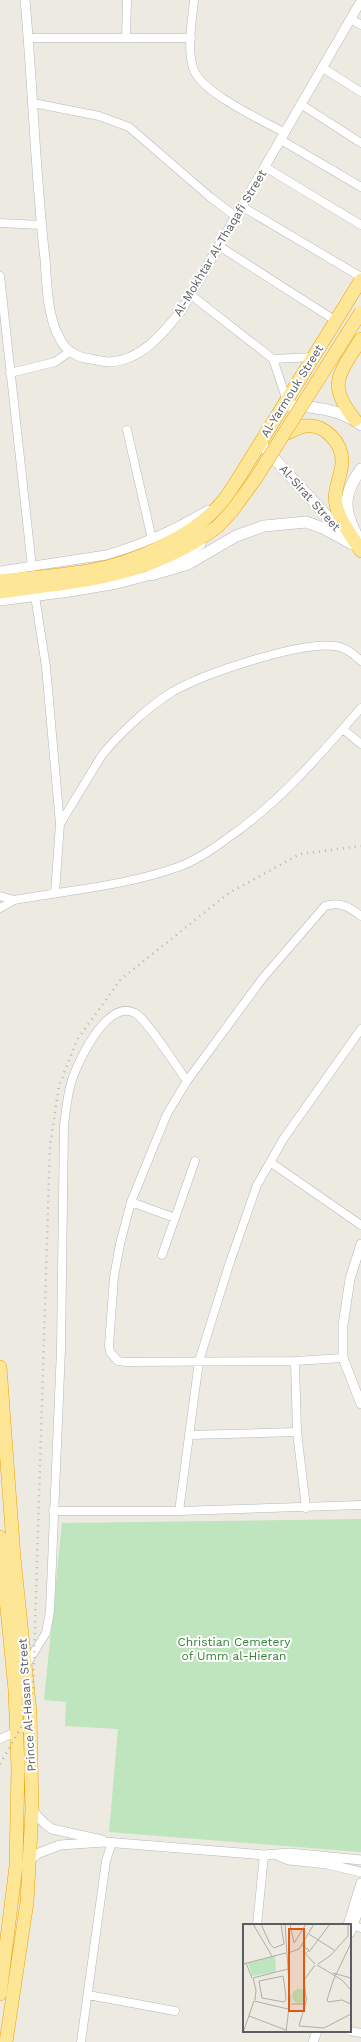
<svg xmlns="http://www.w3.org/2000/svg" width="361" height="2042" font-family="'Work Sans',sans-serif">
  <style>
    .green { fill: #bee5bd }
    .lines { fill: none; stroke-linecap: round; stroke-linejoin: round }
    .minor-casing { stroke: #b4b8bc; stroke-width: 9 }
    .tertiary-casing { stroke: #b4b8bc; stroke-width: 10 }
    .secondary-casing { stroke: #b5b9be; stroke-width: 12 }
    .trunk-casing { stroke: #efa200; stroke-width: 14 }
    .minor { stroke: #fff; stroke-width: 8 }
    .tertiary { stroke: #fff; stroke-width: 9 }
    .secondary { stroke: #fff; stroke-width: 11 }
    .trunk { stroke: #fee697; stroke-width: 13 }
    .rail { stroke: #b3b4b4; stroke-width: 2.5; stroke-dasharray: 1 5; stroke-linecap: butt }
    .trunk-bridge-casing { stroke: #efa200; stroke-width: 14; stroke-linecap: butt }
    .trunk-bridge { stroke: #fee697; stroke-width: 13 }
    .labels { text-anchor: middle; stroke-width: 4; stroke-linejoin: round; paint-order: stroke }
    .street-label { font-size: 12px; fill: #5a5e63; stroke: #fff }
    .park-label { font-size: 12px; fill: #338136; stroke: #fff }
    .inset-road { fill: none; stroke: #aeaeab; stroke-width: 1 }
    .view { fill: #e15910; fill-opacity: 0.15; stroke: #e15910; stroke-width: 2 }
    .inset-edge { fill: none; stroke: #5a5e63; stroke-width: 2 }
  </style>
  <rect width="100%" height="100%" fill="#edeae1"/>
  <path class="green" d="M361 1519V1852L109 1832 118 1729 65 1726 66 1702 44 1700 62 1523Z"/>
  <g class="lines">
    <defs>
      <path id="minor" d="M194 0C192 21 187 47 193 68 201 93 262 120 285 133
        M351 19 361 25
        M29 38H191
        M126 38 127 0
        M323 68 361 92
        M33 103 99 116 129 127 210 197 235 216
        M302 105 361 143
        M281 140 361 187
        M265 167 361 225
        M241 206 361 277
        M0 223 41 225
        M219 246 336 321
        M0 276 32 567
        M191 295 273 359 287 401
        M273 359 314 357
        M10 373 55 362 69 352
        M127 430 152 539
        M35 596 46 667 60 824 55 893
        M343 729 361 744
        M60 824 102 755C120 733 148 707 172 692 203 674 300 641 335 646 345 647 354 654 361 661
        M0 896 14 900
        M0 908 14 900C69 890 125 886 178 867 195 861 210 851 225 840 278 804 319 756 361 708
        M270 1162 361 1225
        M131 1202 175 1218
        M162 1255 195 1161
        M343 1358 295 1361 126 1362 118 1361 110 1352 109 1345 114 1277 120 1244 131 1202 167 1114 187 1081 262 979 325 906C340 901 349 907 361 916
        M295 1361 297 1432 306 1508
        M189 1435 297 1432
        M53 1511H179L361 1505
        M179 1511 199 1361 230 1262 257 1185 284 1138 361 1029
        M26 1665 46 1633 50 1611 61 1349 64 1125C66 1111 67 1097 71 1083 77 1063 107 998 135 1013 148 1021 176 1066 187 1081
        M0 1739 18 1731 30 1722
        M348 1924 361 1928
        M257 1925 264 1855
        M88 1995 175 2011
        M350 2031 361 2033
        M81 2042 106 1861 112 1842"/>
      <path id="tertiary" d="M25 0C33 86 35 173 45 259 47 285 47 316 60 339 66 351 78 358 91 359 97 360 103 362 109 362 141 361 163 333 181 311L361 1
        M0 571 106 555C142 545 176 529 208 510
        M0 601 70 592 117 584 151 575 175 563 201 544
        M361 1244 350 1279 343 1325V1358L361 1404
        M32 1810 45 1824 52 1829 102 1840
        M279 1856 289 1860 327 1864 361 1872
        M30 1860 39 1853 60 1845 105 1842 264 1855 290 1853 361 1860
        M348 1925 361 1883
        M350 1933 361 1904
        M313 2042 317 2031"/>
      <path id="secondary" d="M285 405C311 407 339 408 361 425
        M260 443 345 536
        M357 536C343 509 343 494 361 469
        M151 575 188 564 236 536 264 526 306 522 323 528 352 544"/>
      <path id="trunk" d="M355 420C326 384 339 375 361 339
        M285 434C291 432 298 427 305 426 325 424 343 443 342 463 341 477 333 490 336 505 340 522 352 536 361 551
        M0 581C29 578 59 576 88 571 132 564 194 537 223 501 229 494 233 486 238 479L361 280
        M0 592C80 581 150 577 217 527
        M0 1367 14 1558 30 1712 32 1810 27 1902 6 2042
        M0 1537 15 1690 18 1769 16 1866 0 1994"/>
    </defs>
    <use href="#minor" class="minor-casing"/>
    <use href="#tertiary" class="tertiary-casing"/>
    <use href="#secondary" class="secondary-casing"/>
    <use href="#trunk" class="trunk-casing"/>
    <use href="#minor" class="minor"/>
    <use href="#tertiary" class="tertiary"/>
    <use href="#secondary" class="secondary"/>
    <use href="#trunk" class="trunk"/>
    <path class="rail" d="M0 1764 30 1712 33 1690 50 1145 59 1086 77 1040 121 979 229 893 300 854 361 846"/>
    <defs>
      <path id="trunk-bridge" d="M217 527 232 511 256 478 361 312"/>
    </defs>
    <use href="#trunk-bridge" class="trunk-bridge-casing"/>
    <use href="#trunk-bridge" class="trunk-bridge"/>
  </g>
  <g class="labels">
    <g class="street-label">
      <text transform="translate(220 243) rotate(-59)" y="4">Al-Mokhtar Al-Thaqafi Street</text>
      <text transform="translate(292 391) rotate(-58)" y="4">Al-Yarmouk Street</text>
      <text transform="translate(310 498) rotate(48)" y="4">Al-Sirat Street</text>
      <text transform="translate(27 1705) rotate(-94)" y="4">Prince Al-Hasan Street</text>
    </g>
    <g class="park-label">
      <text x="234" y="1646">Christian Cemetery<tspan x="234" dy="14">of Umm al-Hieran</tspan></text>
    </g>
  </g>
  <g transform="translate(243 1924)">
    <rect width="108" height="108" fill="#edeae1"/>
    <path d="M32 31 33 48 9 52 5 39ZM49 72a7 7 0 1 1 14 0a7 7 0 1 1-14 0Z" fill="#bee5bd"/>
    <path class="inset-road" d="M10 0 29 32M18 0 27 20 31 24 41 20 38 0M42 0 47 75 43 108M47 0 51 19 63 0M66 10 91 26M108 19 90 57 84 76 85 78 99 76 108 80M58 21 66 26 63 29M60 27 72 40M66 28 87 0M45 29 56 25 71 0M3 39 9 54M0 40 43 29M75 40 87 32 105 12V0M74 41 99 56 108 66M90 49 108 54M42 65 40 52 16 57 19 74 41 78 43 76 42 65M63 74 61 56 72 41M64 74 56 102 81 104M12 76 13 66 10 54 45 45M11 77 45 85M48 80H62M6 92 43 106M81 104 108 90M1 106 11 77"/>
    <path class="view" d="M46 5H61V87H46Z"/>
    <rect width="108" height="108" class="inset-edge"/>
  </g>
</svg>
